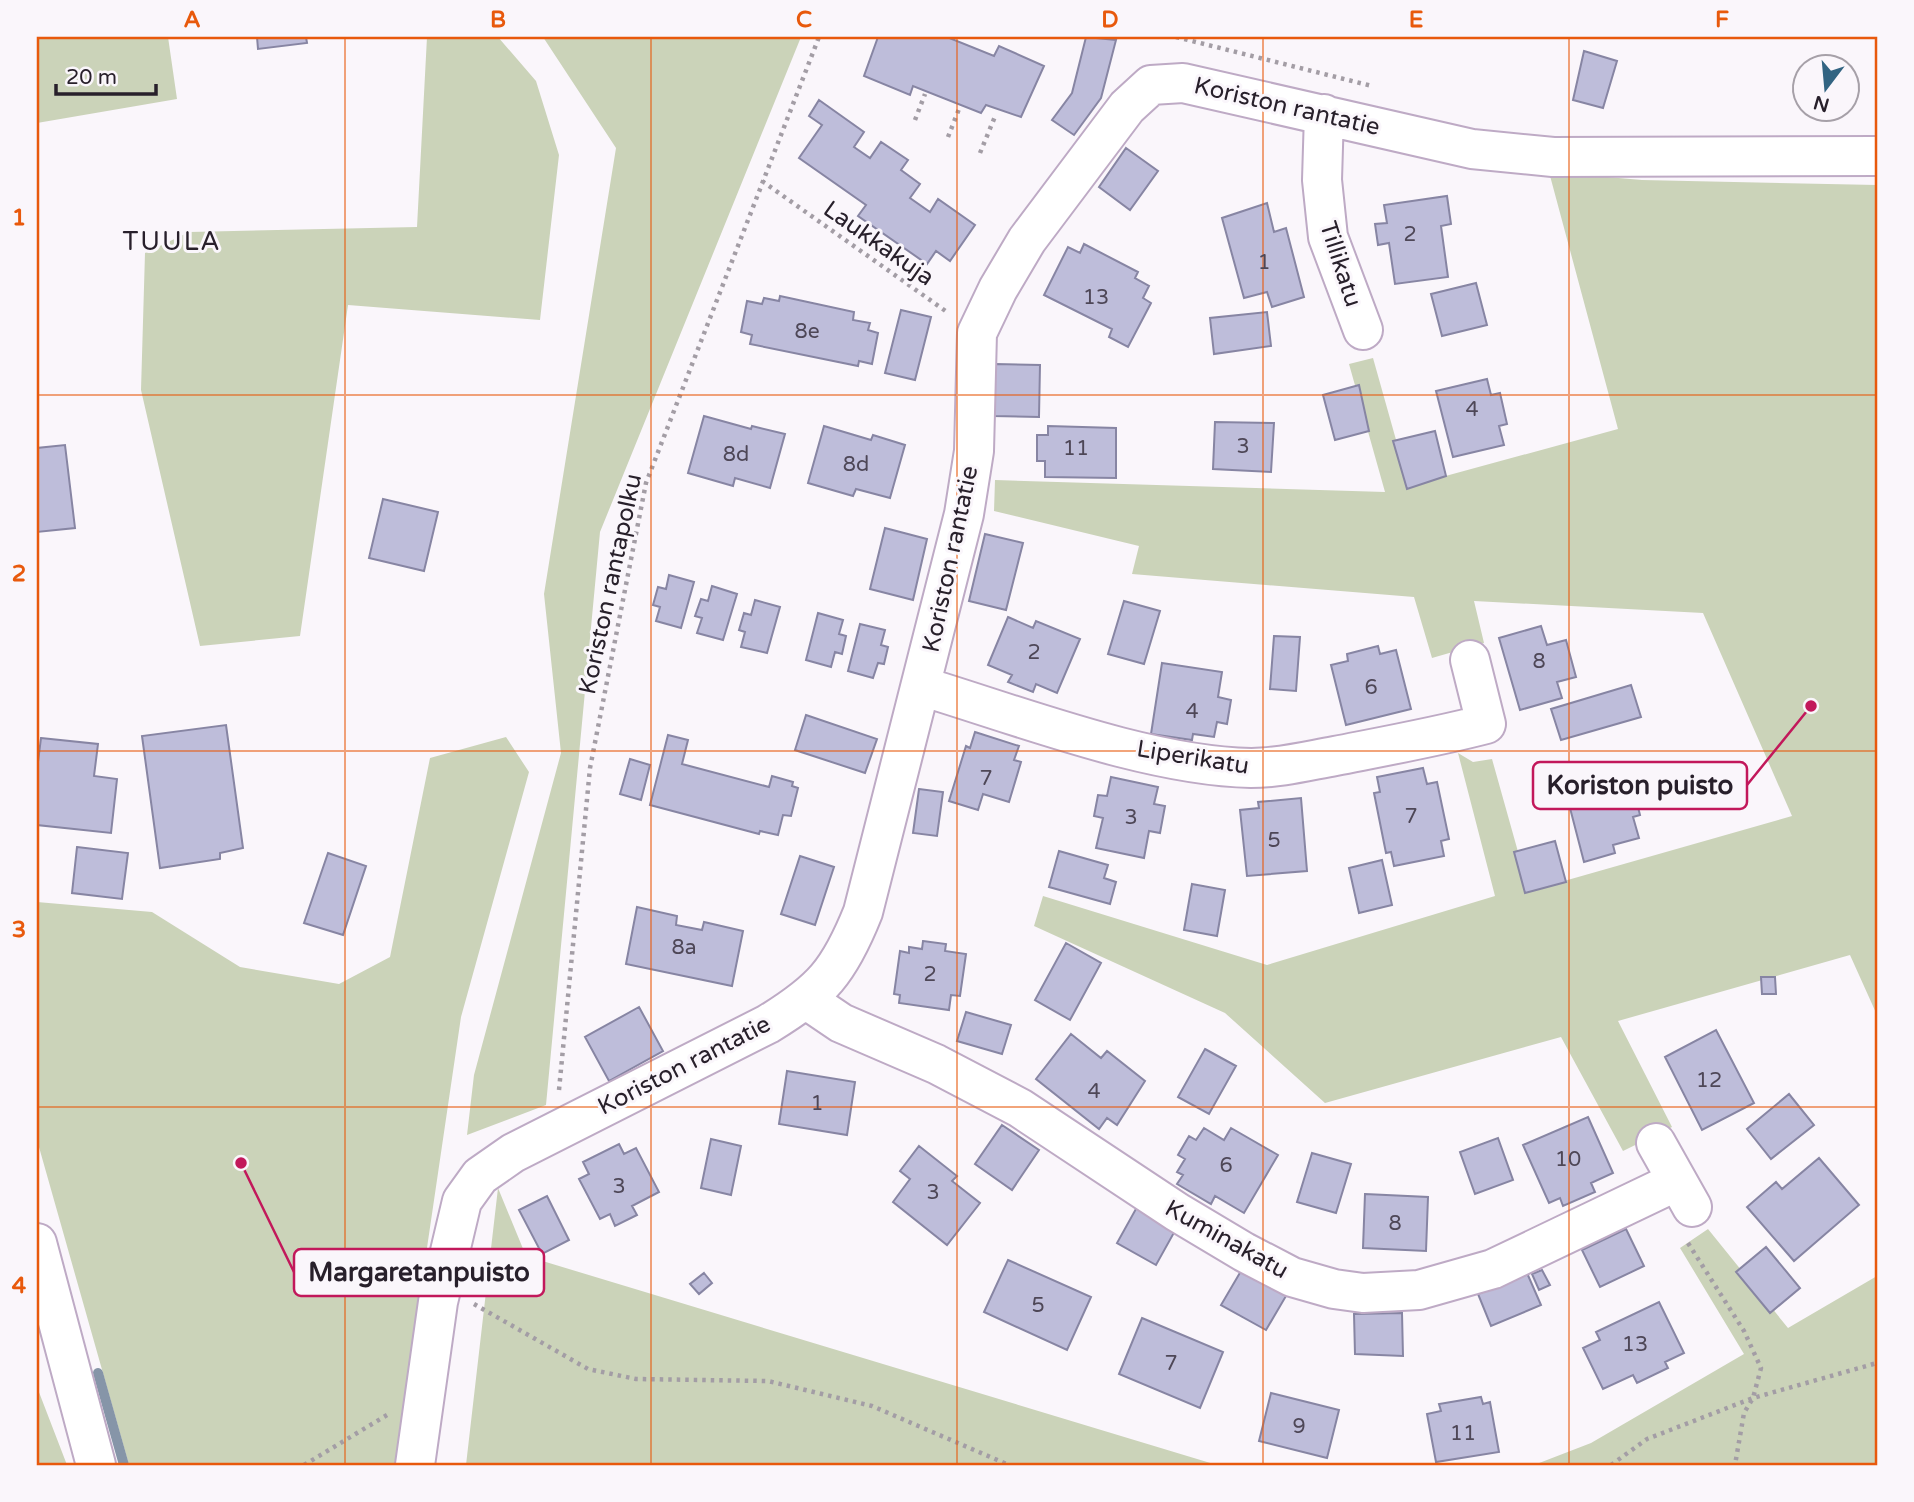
<svg xmlns="http://www.w3.org/2000/svg" width="1914" height="1502" font-family="'Varela Round',sans-serif">
  <style>
    .green { fill: #cbd3b9 }
    .lines { fill: none; stroke-linecap: round; stroke-linejoin: round }
    .stream { stroke: #8695a8; stroke-width: 10 }
    .building { fill: #bebdda; stroke: #8785a3; stroke-width: 2 }
    .minor-casing { stroke: #beaac5; stroke-width: 42 }
    .path { stroke: #a39da5; stroke-width: 4.5; stroke-dasharray: 3.5 5; stroke-linecap: butt }
    .minor { stroke: #fff; stroke-width: 38 }
    .grid { fill: none; stroke: #e8590c; stroke-width: 2; stroke-opacity: 0.55 }
    .labels { text-anchor: middle; stroke-width: 6; stroke-linejoin: round; paint-order: stroke }
    .number-label { font-size: 21px; fill: #4e4757 }
    .street-label { font-size: 24px; fill: #28202b; stroke: #faf6fb }
    .neighbourhood-label { font-size: 26px; letter-spacing: 2px; fill: #28202b; stroke: #faf6fb }
    .leader { fill: none; stroke: #c2185b; stroke-width: 2.5 }
    .callout-dot { fill: #c2185b; stroke: #faf6fb; stroke-width: 2.5 }
    .callout { fill: #faf6fb; stroke: #c2185b; stroke-width: 2.5 }
    .callout-label { font-size: 26px; text-anchor: middle; font-weight: bold; fill: #28202b }
    .neatline { fill: none; stroke: #e8590c; stroke-width: 2.5 }
    .grid-label { font-size: 23px; text-anchor: middle; font-weight: bold; fill: #e8590c }
  </style>
  <rect width="100%" height="100%" fill="#faf6fb"/>
  <path class="green" d="M37 37H168L177 99 37 123Z
    M427 37H498L536 81 559 155 540 320 348 305 300 636 200 646 141 390 145 253 189 232 417 227Z
    M543 37H801L600 532 546 1105 467 1135 474 1075 561 753 544 594 616 148Z
    M1549 172 1642 180 1877 185V1015L1850 955 1618 1021 1672 1127 1623 1151 1561 1037 1325 1103 1225 1013 1034 926 1043 896 1267 965 1495 896 1458 753 1473 762 1492 759 1529 891 1792 816 1703 613 1474 601 1484 643 1432 658 1414 597 1132 574 1139 546 994 511 995 480 1385 492 1349 364 1373 358 1409 486 1618 429Z
    M506 737 529 772 461 1017 395 1465H129L37 1140V902L152 912 240 967 339 984 390 957 430 758Z
    M498 1188 526 1256 1217 1465H466Z
    M1708 1229 1788 1328 1877 1276V1465H1534L1591 1443 1744 1354 1680 1248Z
    M37 1387 67 1465H37Z"/>
  <g class="lines">
    <path class="stream" d="M98 1373 124 1465"/>
  </g>
  <path class="building" d="M257 37H306L307 43 258 49Z
    M878 37H947L994 56 999 46 1044 66 1021 117 986 105 981 113 913 86 910 95 864 76Z
    M1086 37 1116 40 1101 98 1074 135 1052 120 1072 93Z
    M1584 51 1617 61 1603 108 1573 100Z
    M819 100 864 132 854 147 870 158 881 142 908 160 901 170 920 184 910 198 930 212 938 199 975 225 950 261 936 251 927 264 858 216 866 205 799 158 822 125 809 116Z
    M1126 148 1158 171 1130 210 1099 187Z
    M1447 196 1451 224 1441 226 1448 277 1395 284 1389 243 1378 245 1375 224 1387 223 1384 205Z
    M1267 203 1274 232 1286 228 1304 297 1272 307 1267 292 1244 298 1222 218Z
    M1084 244 1138 272 1135 278 1149 286 1143 298 1151 303 1128 347 1109 337 1112 329 1044 295 1068 247 1080 253Z
    M1476 283 1487 325 1442 336 1431 294Z
    M780 296 854 312 853 320 870 323 868 330 878 333 872 364 859 361 858 366 750 344 752 335 741 332 747 301 762 304 764 298 779 301Z
    M901 310 931 317 915 380 885 373Z
    M1267 312 1271 346 1214 354 1210 318Z
    M995 364 1040 365 1039 417 993 416Z
    M1487 379 1491 395 1500 393 1507 424 1499 426 1504 445 1453 457 1436 391Z
    M1359 385 1369 431 1335 440 1323 395Z
    M704 416 751 429 752 426 785 434 770 488 735 478 733 486 688 473Z
    M1215 422 1274 423 1271 472 1213 469Z
    M824 426 871 440 873 435 905 445 890 498 856 489 853 496 808 483Z
    M1048 426 1116 428V478L1045 477V461H1037V435H1048Z
    M1435 431 1446 476 1407 489 1393 441Z
    M65 445 75 528 37 532V448Z
    M383 499 438 512 424 571 369 558Z
    M885 528 927 539 913 600 870 589Z
    M985 534 1023 543 1006 610 969 601Z
    M669 575 694 582 681 628 656 621 660 607 653 605 658 587 666 589Z
    M712 586 737 594 723 640 697 633 702 618 695 616 701 599 708 601Z
    M755 600 780 607 767 653 741 647 745 632 739 630 744 613 751 615Z
    M1124 601 1160 611 1144 664 1108 654Z
    M818 613 843 620 839 634 846 636 842 654 835 652 831 667 806 660Z
    M1008 617 1033 628 1036 621 1080 639 1057 693 1036 684 1033 692 1008 682 1012 675 988 665Z
    M860 624 885 630 881 645 888 647 884 664 878 663 873 678 848 671Z
    M1541 626 1547 645 1566 640 1576 677 1557 682 1562 698 1520 710 1499 638Z
    M1274 636 1300 637 1296 691 1270 689Z
    M1378 646 1380 654 1396 650 1411 709 1346 725 1331 665 1348 661 1347 654Z
    M1162 663 1222 672 1218 697 1231 700 1227 724 1217 722 1214 737 1193 734 1192 740 1151 734Z
    M1631 685 1641 717 1561 740 1551 709Z
    M806 715 877 739 865 773 795 750Z
    M226 725 243 848 220 853V859L160 868 142 736Z
    M975 732 1019 746 1014 760 1021 762 1009 802 983 794 978 810 949 801 966 746 970 748Z
    M668 735 688 740 682 764 769 787 772 776 793 782 792 786 798 788 791 816 783 815 778 835 760 831 759 834 650 805Z
    M41 738 98 744 94 776 117 779 111 833 37 825V770Z
    M630 759 650 765 641 800 620 794Z
    M1423 768 1427 784 1437 782 1449 839 1441 841 1444 856 1394 866 1391 852 1386 853 1374 793 1380 792 1377 777Z
    M1616 770 1622 790 1633 787 1640 815 1633 817 1639 838 1613 845 1615 853 1584 862 1570 808 1579 806 1573 781Z
    M1111 777 1158 787 1154 804 1165 806 1160 833 1149 831 1144 858 1096 848 1103 818 1094 816 1098 795 1107 796Z
    M919 789 943 792 937 836 913 833Z
    M1301 798 1307 871 1247 876 1240 810 1259 808 1258 802Z
    M1555 841 1566 882 1525 893 1514 852Z
    M77 847 128 853 122 899 72 893Z
    M1059 851 1108 865 1104 878 1116 882 1110 904 1049 887Z
    M328 853 366 866 343 935 304 923Z
    M800 856 834 867 815 925 781 914Z
    M1382 860 1392 905 1359 913 1349 868Z
    M1192 884 1225 890 1217 936 1184 930Z
    M637 907 677 916 676 925 702 930 704 922 743 931 732 986 626 964Z
    M923 941 946 944 945 951 966 954 960 996 951 995 949 1010 899 1003 900 995 894 994 900 951 909 953V947L922 949Z
    M1066 943 1101 963 1070 1020 1035 1000Z
    M1761 977H1775L1776 994H1762Z
    M639 1007 663 1051 609 1081 585 1037Z
    M966 1012 1011 1025 1002 1054 957 1041Z
    M1716 1030 1754 1103 1702 1130 1665 1057Z
    M1071 1034 1101 1058 1107 1051 1145 1081 1117 1125 1107 1118 1099 1129 1036 1079Z
    M1205 1049 1236 1066 1209 1114 1178 1097Z
    M787 1071 855 1082 847 1135 779 1124Z
    M1789 1094 1814 1125 1771 1159 1747 1129Z
    M1588 1117 1613 1173 1591 1183 1595 1192 1563 1206 1560 1198 1549 1203 1523 1145Z
    M1002 1125 1039 1150 1012 1190 975 1164Z
    M1204 1128 1224 1140 1231 1128 1278 1155 1244 1213 1215 1196 1211 1204 1177 1184 1183 1175 1177 1172 1185 1159 1178 1155 1189 1136 1196 1140Z
    M1498 1138 1513 1180 1475 1194 1460 1152Z
    M711 1139 741 1146 731 1195 701 1188Z
    M619 1144 624 1154 636 1148 659 1192 632 1206 637 1215 615 1226 610 1214 600 1219 579 1179 589 1174 583 1162Z
    M919 1146 957 1176 952 1181 980 1203 947 1245 893 1202 910 1179 900 1171Z
    M1312 1153 1351 1164 1336 1213 1297 1202Z
    M1819 1158 1859 1205 1794 1261 1747 1207 1776 1182 1782 1189Z
    M1365 1194 1428 1197 1426 1251 1363 1248Z
    M547 1196 569 1240 542 1254 519 1210Z
    M1137 1207 1176 1229 1156 1265 1117 1243Z
    M1626 1229 1644 1266 1600 1287 1582 1250Z
    M1766 1247 1800 1288 1770 1313 1736 1272Z
    M1008 1260 1091 1297 1067 1350 984 1312Z
    M1542 1270 1550 1285 1539 1290 1532 1274Z
    M1241 1271 1286 1296 1266 1330 1221 1305Z
    M704 1273 712 1283 699 1294 690 1284Z
    M1527 1273 1541 1305 1491 1326 1478 1294Z
    M1659 1302 1684 1353 1665 1362 1668 1368 1637 1383 1633 1375 1603 1389 1583 1348 1600 1340 1596 1332Z
    M1402 1313 1403 1356 1355 1354 1354 1314Z
    M1142 1318 1223 1352 1200 1408 1119 1374Z
    M1271 1393 1339 1410 1327 1458 1259 1441Z
    M1481 1397 1483 1404 1490 1402 1499 1452 1436 1462 1427 1414 1441 1411 1439 1404Z"/>
  <g class="lines">
    <defs>
      <path id="minor" d="M1324 114 1322 180 1328 237 1363 330
        M921 686C1020 716 1149 766 1251 768 1280 768 1307 761 1335 756 1386 746 1436 737 1486 724L1470 660
        M807 1000 841 1023 936 1064 1020 1108 1177 1212 1244 1252 1292 1277 1334 1289 1363 1293 1419 1290 1493 1269 1677 1181
        M1656 1143 1692 1207
        M37 1243 96 1465
        M415 1465 438 1302 462 1201 480 1176 513 1153 768 1024C822 991 839 972 863 912L964 514 974 451 977 333 998 289 1027 240 1127 107 1151 85 1183 83 1472 149 1553 157 1877 156"/>
    </defs>
    <use href="#minor" class="minor-casing"/>
    <path class="path" d="M1176 37 1372 86
      M915 120 925 94
      M948 137 959 109
      M980 153 996 114
      M762 181 947 312
      M559 1090 590 768 646 483 819 37
      M1688 1243 1744 1331 1761 1368 1753 1398 1744 1413 1735 1465
      M474 1304 588 1369 636 1379 768 1381 872 1406 1009 1465
      M304 1465 387 1415
      M1611 1465 1647 1439 1753 1398 1877 1363"/>
    <use href="#minor" class="minor"/>
  </g>
  <path class="grid" d="M345 37V1465M651 37V1465M957 37V1465M1263 37V1465M1569 37V1465M37 395H1877M37 751H1877M37 1107H1877"/>
  <g class="labels">
    <g class="number-label">
      <text x="1410" y="241">2</text>
      <text x="1264" y="269">1</text>
      <text x="1096" y="304">13</text>
      <text x="807" y="338">8e</text>
      <text x="1472" y="416">4</text>
      <text x="1243" y="453">3</text>
      <text x="1076" y="455">11</text>
      <text x="736" y="461">8d</text>
      <text x="856" y="471">8d</text>
      <text x="1034" y="659">2</text>
      <text x="1539" y="668">8</text>
      <text x="1371" y="694">6</text>
      <text x="1192" y="718">4</text>
      <text x="986" y="785">7</text>
      <text x="1411" y="823">7</text>
      <text x="1131" y="824">3</text>
      <text x="1274" y="847">5</text>
      <text x="684" y="954">8a</text>
      <text x="930" y="981">2</text>
      <text x="1709" y="1087">12</text>
      <text x="1094" y="1098">4</text>
      <text x="817" y="1110">1</text>
      <text x="1568" y="1166">10</text>
      <text x="1226" y="1172">6</text>
      <text x="619" y="1193">3</text>
      <text x="933" y="1199">3</text>
      <text x="1395" y="1230">8</text>
      <text x="1038" y="1312">5</text>
      <text x="1635" y="1351">13</text>
      <text x="1171" y="1370">7</text>
      <text x="1299" y="1433">9</text>
      <text x="1463" y="1440">11</text>
    </g>
    <g class="street-label">
      <text transform="translate(1287 106) rotate(13)" y="8">Koriston rantatie</text>
      <text transform="translate(879 243) rotate(35)" y="8">Laukkakuja</text>
      <text transform="translate(1341 264) rotate(72)" y="8">Tillikatu</text>
      <text transform="translate(950 559) rotate(-78)" y="8">Koriston rantatie</text>
      <text transform="translate(610 584) rotate(-78)" y="8">Koriston rantapolku</text>
      <text transform="translate(1193 757) rotate(9)" y="8">Liperikatu</text>
      <text transform="translate(684 1065) rotate(-27)" y="8">Koriston rantatie</text>
      <text transform="translate(1227 1239) rotate(29)" y="8">Kuminakatu</text>
    </g>
    <g class="neighbourhood-label">
      <text x="172" y="250">TUULA</text>
    </g>
  </g>
  <path class="leader" d="M1811 706L1747 785M241 1163L294 1272"/>
  <g class="callout-dot">
    <circle cx="1811" cy="706" r="7"/>
    <circle cx="241" cy="1163" r="7"/>
  </g>
  <g class="callout">
    <rect x="1533" y="762" width="214" height="47" rx="7"/>
    <rect x="294" y="1249" width="250" height="47" rx="7"/>
  </g>
  <g class="callout-label">
    <text x="1640" y="794">Koriston puisto</text>
    <text x="419" y="1281">Margaretanpuisto</text>
  </g>
  <rect width="1914" height="1502" fill="none" stroke="#faf6fb" stroke-width="77"/>
  <g transform="translate(1826 88) rotate(196)"><circle r="33" fill="#faf6fb" stroke="#a6a0a8" stroke-width="2"/>
  <path d="M0-5L12 26L0 18L-12 26Z" fill="#326482"/>
  <text y="-10" font-size="19" font-weight="bold" text-anchor="middle" fill="#28202b">N</text>
  </g>
  <path d="M56 84v10h100v-10" fill="none" stroke="#28202b" stroke-width="3.5"/>
  <text x="66" y="84" font-size="21" fill="#28202b" stroke="#faf6fb" stroke-width="5" paint-order="stroke">20 m</text>
  <rect x="38" y="38" width="1838" height="1426" class="neatline"/>
  <g class="grid-label">
    <text x="192" y="27">A</text>
    <text x="498" y="27">B</text>
    <text x="804" y="27">C</text>
    <text x="1110" y="27">D</text>
    <text x="1416" y="27">E</text>
    <text x="1722" y="27">F</text>
    <text x="19" y="225">1</text>
    <text x="19" y="581">2</text>
    <text x="19" y="937">3</text>
    <text x="19" y="1293">4</text>
  </g>
</svg>
